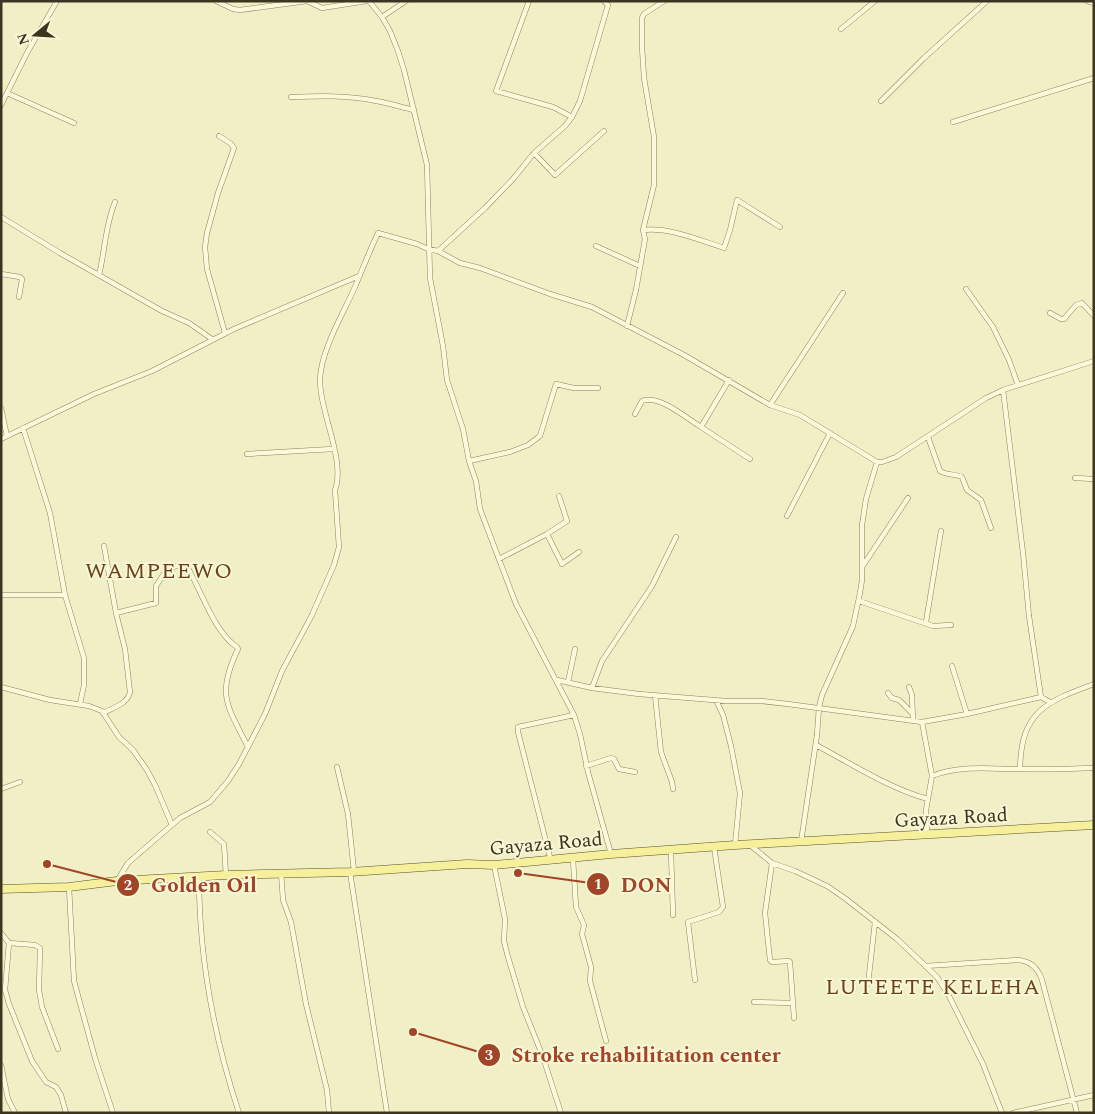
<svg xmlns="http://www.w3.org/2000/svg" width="1095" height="1114" font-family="Spectral,serif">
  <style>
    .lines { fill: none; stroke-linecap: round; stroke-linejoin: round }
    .street-casing { stroke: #8e835a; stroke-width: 5.5 }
    .primary-casing { stroke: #5c4f2e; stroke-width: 9 }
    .street { stroke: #fbf9da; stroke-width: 4.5 }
    .primary { stroke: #f6f09c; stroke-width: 8 }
    .labels { text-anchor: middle; stroke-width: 4; stroke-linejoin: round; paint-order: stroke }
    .street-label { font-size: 20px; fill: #3d351f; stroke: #f8f7d6 }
    .quarter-label { font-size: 22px; letter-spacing: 1px; fill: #6d411b; stroke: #f8f7d6 }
    .leader { fill: none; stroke: #a24426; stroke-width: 2 }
    .callout-dot { fill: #a24426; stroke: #f8f7d6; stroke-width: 2 }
    .mark-label { font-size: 15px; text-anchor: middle; font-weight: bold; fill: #fff }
    .callout-label { font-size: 21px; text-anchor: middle; font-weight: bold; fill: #a24426; stroke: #f8f7d6; stroke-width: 4; stroke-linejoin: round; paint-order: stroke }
  </style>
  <rect width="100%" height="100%" fill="#f1efc6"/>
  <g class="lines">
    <defs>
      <path id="street" d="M216 1 233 9 240 10 307 1 322 8 367 1
        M369 1 382 17 390 31 398 51 404 70 427 165 430 278 443 346 447 380 463 429 469 461 476 481 480 509 516 604 574 715 580 734 588 772 611 854
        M529 1 496 91 553 107 572 117
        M1087 1 1094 3
        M382 17 406 1
        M841 29 875 1
        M7 93 74 123
        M291 97C319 96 347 95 376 101 388 103 401 107 414 110
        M881 101 924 58 987 1
        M1 105 27 53 57 1
        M953 122 1094 78
        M219 136 230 143 234 148 218 193 207 233 205 247 207 269 225 333
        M534 153 555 175 604 131
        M1 217 60 253 162 311 189 323 212 339
        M643 230C669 227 699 240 724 248L730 230 737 200 780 227
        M596 246 640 266
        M438 251 485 208 513 179 534 153 565 126 572 117 580 101 608 5 604 1
        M1 274 20 277 22 279 19 297
        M99 275C105 251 105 226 115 202
        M966 289 993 327 1009 360 1018 385
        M1050 313 1061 319H1064L1076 305 1082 303 1094 316
        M627 326 636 290 645 239 643 230 654 185V137L644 78 642 47V18L644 14 664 1
        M729 380 701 427 750 459
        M1003 390 1023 553 1029 616 1041 697
        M770 405 843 293
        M1 408 7 436
        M635 414 642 401C659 394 686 418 701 427
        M23 428 50 513 65 595 84 658V685L80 704
        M928 437 940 471C946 475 955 474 962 477L967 490 981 500 991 528
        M1 439 94 394 152 371 234 329 359 276
        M247 454 333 449
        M469 461 510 452 528 445 540 436 556 384 574 388H598
        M1075 478 1094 479
        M787 516 830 433
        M547 534 567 521 559 496
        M499 559 547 534 562 564 579 552
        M862 567 908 498
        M1 595H65
        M859 601 933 626 951 625
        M116 613 156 603V586L167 569C176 566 181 563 189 570 202 593 215 633 237 647L238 649C216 695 227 705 248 747
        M926 622 941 531
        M952 666 967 714
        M557 680 592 688 639 694 726 701H761L788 704 922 722 967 714 1041 697 1050 702
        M568 682 575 649
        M1 687 50 700 89 706 102 711 119 737 133 750 147 770 155 785 172 825
        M909 687 912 695 913 721
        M592 688 602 661 652 586 676 537
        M888 693 892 698 899 700 912 713
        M655 695 661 752 672 782 673 789
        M716 700 723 715 731 746 740 793 735 845
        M103 713C112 708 128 704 130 692L125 649 116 613 104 546
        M922 722 932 776
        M816 745C850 763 892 790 928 799
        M586 766 611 758 614 759 619 769 635 772
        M337 767 348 814 354 871
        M1020 769C1021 712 1045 702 1094 684
        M1 789 20 782
        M210 832 224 844 226 875
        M927 835 926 810 932 776C960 765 990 769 1020 769 1045 770 1069 769 1094 768
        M801 842 817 735 819 707 822 695 853 626 860 593 862 580V525L866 499 877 462
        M750 845 772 863 795 871 827 886 846 899 897 939 937 977 948 994 983 1064 1002 1113
        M671 851 673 915
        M573 859 576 907 584 925 582 934 591 967 590 981 606 1041
        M551 861 518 732V727L574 715
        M772 863 765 913 770 960 772 962 789 961 790 962 794 1018
        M494 865 505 919 504 941 508 957 523 1007 543 1057 561 1113
        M281 872 283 900 291 922 306 1004 327 1090 329 1113
        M350 872 387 1113
        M199 877C199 957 214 1037 239 1113
        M117 881 128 863 180 818 210 802 228 781 239 764 265 714 282 671 312 615 334 565 339 547 335 490C346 460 319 411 320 378 322 349 342 316 354 289 362 271 369 252 378 233L417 244 428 249 438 251 460 263 480 268 550 294 592 307 684 355 770 405 800 415 877 462H882L896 457 986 398 1003 390 1094 361
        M69 887 74 981 95 1058 113 1113
        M1 933 9 943 5 990 9 1004 32 1061 46 1082 56 1087 61 1095 66 1113
        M9 943 35 945 40 948 39 990 42 1007 58 1049
        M925 966 1018 960C1031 961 1038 968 1042 980L1077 1113
        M695 980 688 922 719 912 723 907 714 847
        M868 984 875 922
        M754 1002 793 1003
        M1 1065 8 1099 15 1113
        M1013 1113 1094 1095"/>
      <path id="primary" d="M1 889 69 887 117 881 226 875 350 872 467 864 494 865 611 854 735 845 1094 825"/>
    </defs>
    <use href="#street" class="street-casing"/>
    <use href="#primary" class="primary-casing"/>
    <use href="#street" class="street"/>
    <use href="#primary" class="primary"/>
  </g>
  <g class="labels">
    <g class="street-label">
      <text transform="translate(951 817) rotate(-3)" y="7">Gayaza Road</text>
      <text transform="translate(546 843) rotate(-5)" y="7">Gayaza Road</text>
    </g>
    <g class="quarter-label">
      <text x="159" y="578">WAMPEEWO</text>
      <text x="933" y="994">LUTEETE KELEHA</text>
    </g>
  </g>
  <path class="leader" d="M518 873L598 884M47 864L128 885M413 1032L489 1055"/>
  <g class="callout-dot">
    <circle cx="518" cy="873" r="5"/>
    <circle cx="47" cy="864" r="5"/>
    <circle cx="413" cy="1032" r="5"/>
    <circle cx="598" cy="884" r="12"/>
    <circle cx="128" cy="885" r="12"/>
    <circle cx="489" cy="1055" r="12"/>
  </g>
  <g class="mark-label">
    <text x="598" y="889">1</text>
    <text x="128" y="890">2</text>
    <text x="489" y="1060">3</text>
  </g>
  <g class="callout-label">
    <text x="646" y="892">DON</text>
    <text x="204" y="892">Golden Oil</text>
    <text x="646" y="1062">Stroke rehabilitation center</text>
  </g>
  <rect width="1095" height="1114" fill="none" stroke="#3d351f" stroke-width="5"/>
  <g transform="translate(35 35) rotate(252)" stroke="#f8f7d6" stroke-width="4" paint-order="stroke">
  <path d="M0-4L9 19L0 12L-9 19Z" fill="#3d351f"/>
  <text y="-8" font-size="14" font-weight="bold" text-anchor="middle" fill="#3d351f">N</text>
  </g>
</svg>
